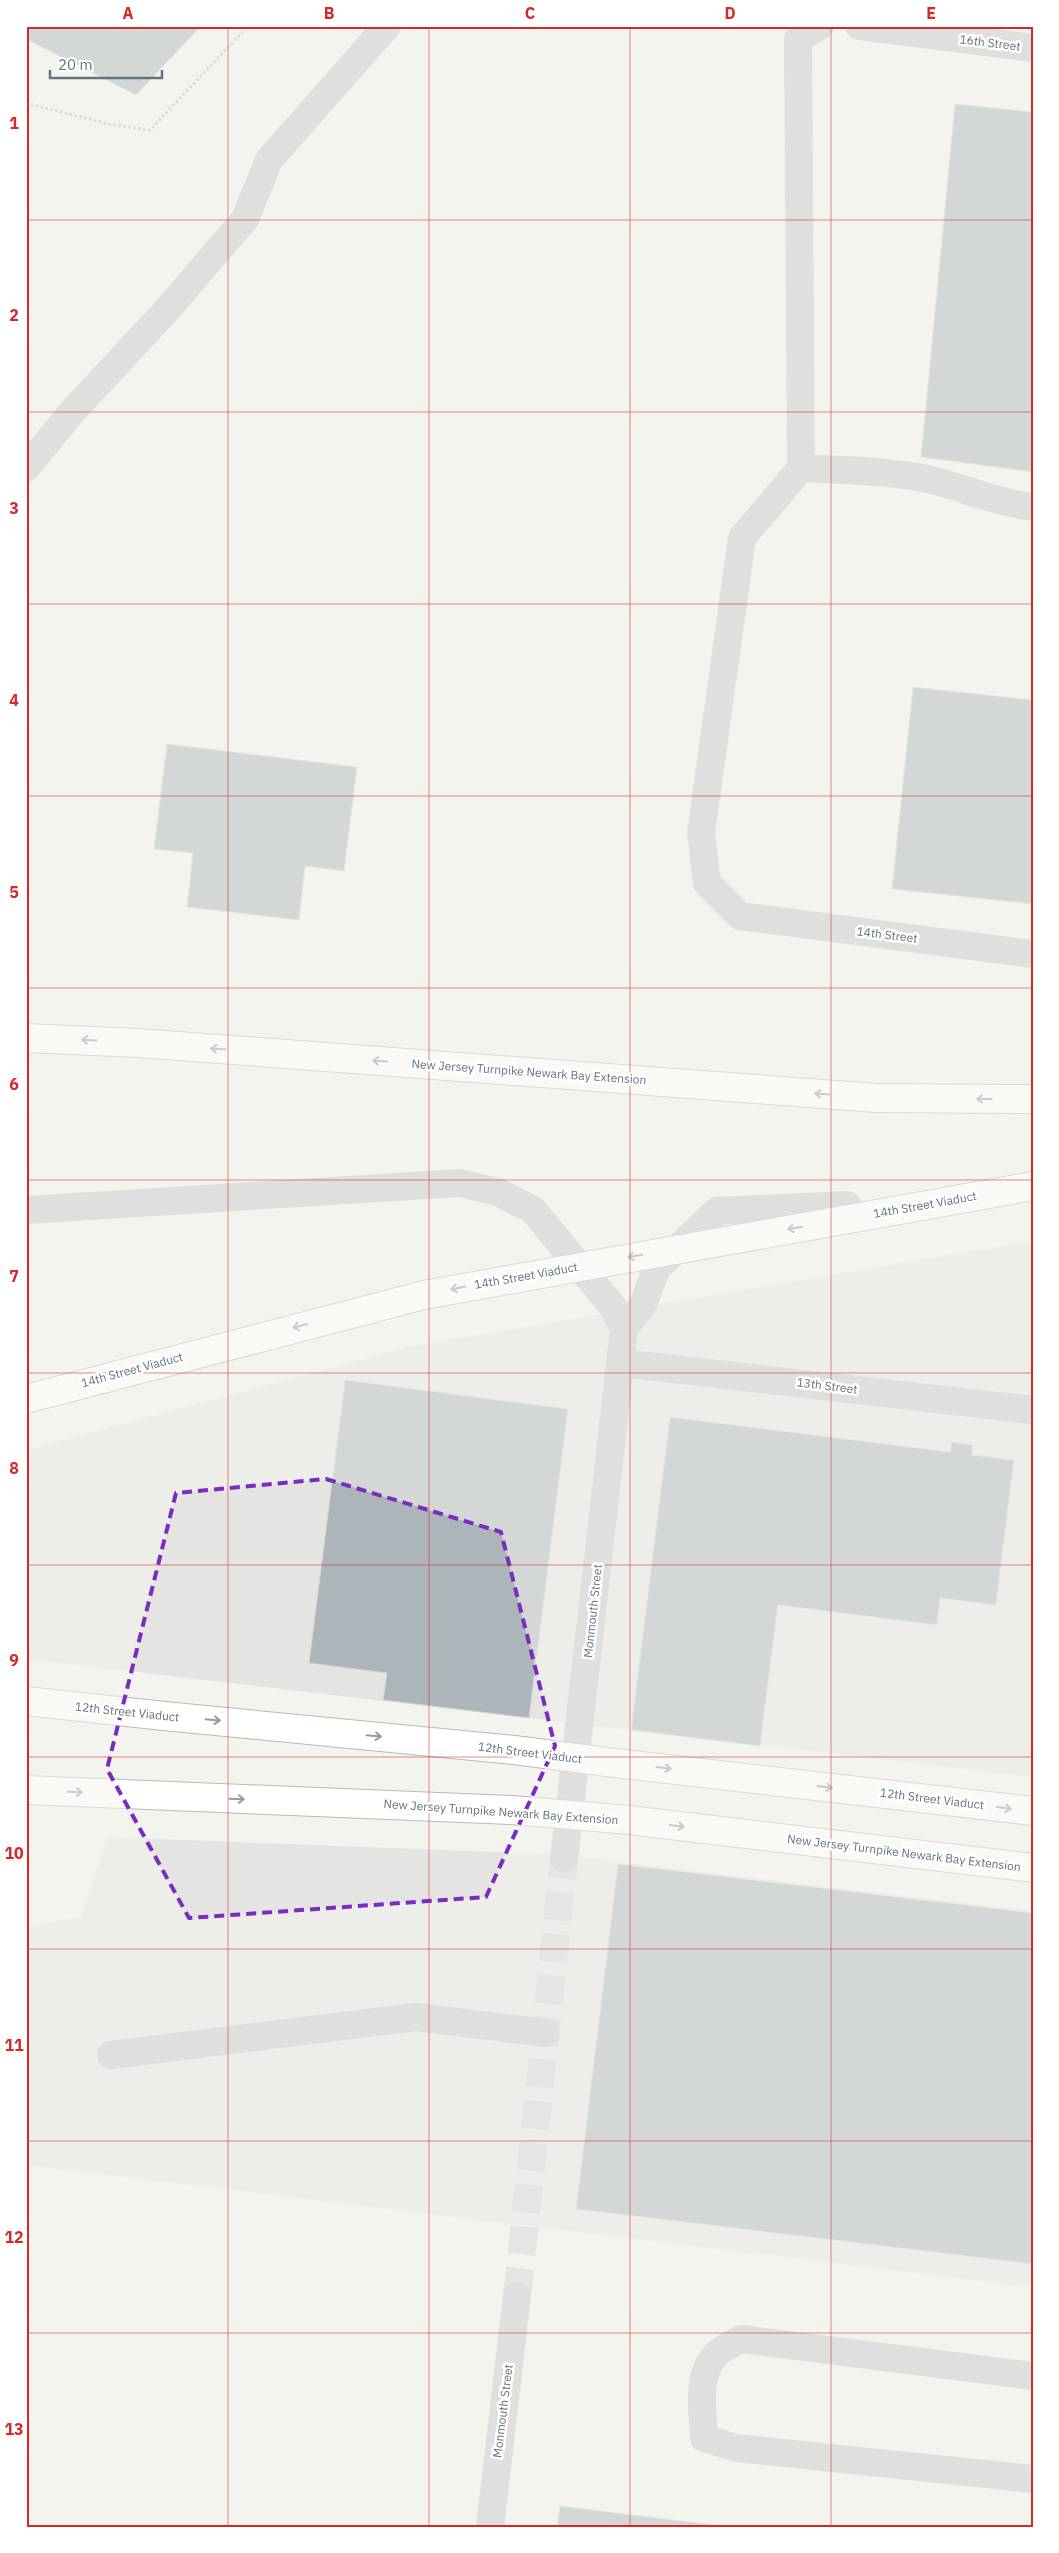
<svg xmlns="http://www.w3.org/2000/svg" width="1059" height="2553" font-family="'IBM Plex Sans',sans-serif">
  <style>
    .built { fill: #e4e5e2 }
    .building { fill: #acb6ba; stroke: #d5d5d2 }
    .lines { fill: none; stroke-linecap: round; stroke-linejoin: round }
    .minor-tunnel { stroke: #cfd4d4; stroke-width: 28; stroke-dasharray: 28 14; stroke-linecap: butt }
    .highway-casing { stroke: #b6babc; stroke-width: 30 }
    .path { stroke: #bec0c1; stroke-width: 3; stroke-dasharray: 2.5 2.5; stroke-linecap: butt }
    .minor { stroke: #c5c8cb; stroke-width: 28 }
    .highway { stroke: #fff; stroke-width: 28 }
    .highway-bridge-casing { stroke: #b6babc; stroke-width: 30; stroke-linecap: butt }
    .highway-bridge { stroke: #fff; stroke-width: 28 }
    .oneway { stroke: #8f9ea8 }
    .marked { fill: none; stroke: #7b2cbf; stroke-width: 4; stroke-dasharray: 10 6; stroke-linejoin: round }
    .grid { fill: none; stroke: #d62828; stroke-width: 1; stroke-opacity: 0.55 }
    .labels { text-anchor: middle; stroke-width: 5; stroke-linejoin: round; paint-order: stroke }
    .street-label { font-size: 12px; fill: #5f7483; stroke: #fff }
    .neatline { fill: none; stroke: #d62828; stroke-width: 2 }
    .grid-label { font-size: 16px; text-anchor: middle; font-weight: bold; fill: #d62828 }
  </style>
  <rect width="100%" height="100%" fill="#f4f4ef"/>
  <path class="built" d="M1033 1241V1777L26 1659V1450L413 1346Z
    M107 1837 551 1854 1033 1911V2287L26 2165V1927L80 1917Z"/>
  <path class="building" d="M26 26H201L136 95 26 39Z
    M955 104 1033 112V472L921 457Z
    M913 687 1033 700V904L892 889Z
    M167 744 357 767 344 871 305 866 299 920 187 907 193 853 154 849Z
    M345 1380 568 1409 529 1718 383 1700 387 1673 309 1663Z
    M670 1417 950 1452 952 1442 973 1445 972 1455 1014 1460 996 1605 940 1598 937 1625 778 1605 760 1746 631 1730Z
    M618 1864 1033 1913V2264L576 2209Z
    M560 2506 731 2527H557Z"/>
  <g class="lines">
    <path class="minor-tunnel" d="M517 2296 564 1859"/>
    <defs>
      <path id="highway" d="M26 1038 138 1043 877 1098 1033 1099
        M26 1701 164 1716
        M615 1763 1033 1811
        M629 1820 1033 1868"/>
    </defs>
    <use href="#highway" class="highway-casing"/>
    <path class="path" d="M26 103 109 124 150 130 248 26"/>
    <path class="minor" d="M820 26 798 39 801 468 742 538 701 833 707 883 740 916 1033 954
      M859 26 1033 48
      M26 468 71 413 166 311 245 219 269 160 387 26
      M801 468C844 470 899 471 940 482 971 491 1000 503 1033 507
      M26 1210 460 1183 498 1192 533 1210 613 1307 624 1329 564 1859
      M624 1329 643 1304 657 1268 717 1211 847 1205
      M621 1363 1033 1410
      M111 2055 416 2017 546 2033
      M1033 2376 741 2339C734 2343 724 2347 718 2353 695 2373 703 2411 704 2438L736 2448 1033 2479
      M490 2527 517 2296"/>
    <use href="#highway" class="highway"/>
    <defs>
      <path id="highway-bridge" d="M26 1399 424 1295 1033 1186
        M164 1716 514 1750 615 1763
        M26 1790 512 1810 629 1820"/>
    </defs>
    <use href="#highway-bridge" class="highway-bridge-casing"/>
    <use href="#highway-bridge" class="highway-bridge"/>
  </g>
  <defs><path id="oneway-shaft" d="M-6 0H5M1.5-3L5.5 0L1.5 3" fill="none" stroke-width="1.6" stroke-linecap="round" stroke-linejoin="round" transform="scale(1.25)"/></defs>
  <g class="oneway">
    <use href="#oneway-shaft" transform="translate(89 1040) rotate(-177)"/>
    <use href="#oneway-shaft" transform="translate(218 1049) rotate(-176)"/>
    <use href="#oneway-shaft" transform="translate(380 1061) rotate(-176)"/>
    <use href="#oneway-shaft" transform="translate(822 1094) rotate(-176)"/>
    <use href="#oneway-shaft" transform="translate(984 1099) rotate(180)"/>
    <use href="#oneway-shaft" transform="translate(795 1228) rotate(170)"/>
    <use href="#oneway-shaft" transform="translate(635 1256) rotate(170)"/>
    <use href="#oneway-shaft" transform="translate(458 1288) rotate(169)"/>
    <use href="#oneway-shaft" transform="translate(300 1326) rotate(165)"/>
    <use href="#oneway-shaft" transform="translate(213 1720) rotate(5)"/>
    <use href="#oneway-shaft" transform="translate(374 1736) rotate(5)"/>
    <use href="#oneway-shaft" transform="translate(664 1768) rotate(7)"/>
    <use href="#oneway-shaft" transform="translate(825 1787) rotate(7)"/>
    <use href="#oneway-shaft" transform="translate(75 1792) rotate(2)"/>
    <use href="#oneway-shaft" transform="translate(237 1799) rotate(2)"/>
    <use href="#oneway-shaft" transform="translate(1004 1808) rotate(7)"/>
    <use href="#oneway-shaft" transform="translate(677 1826) rotate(7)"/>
  </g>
  <path d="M0 0H1059V2553H0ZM326 1479 501 1532 555 1746 486 1897 189 1918 107 1769 176 1493Z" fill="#f4f4ef" fill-opacity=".55" fill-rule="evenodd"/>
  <path class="marked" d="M326 1479 501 1532 555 1746 486 1897 189 1918 107 1769 176 1493Z"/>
  <path class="grid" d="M228 26V2527M429 26V2527M630 26V2527M831 26V2527M26 220H1033M26 412H1033M26 604H1033M26 796H1033M26 988H1033M26 1180H1033M26 1373H1033M26 1565H1033M26 1757H1033M26 1949H1033M26 2141H1033M26 2333H1033"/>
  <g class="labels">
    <g class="street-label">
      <text transform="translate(990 43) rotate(7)" y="4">16th Street</text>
      <text transform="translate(887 935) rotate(7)" y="4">14th Street</text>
      <text transform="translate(529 1072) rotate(4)" y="4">New Jersey Turnpike Newark Bay Extension</text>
      <text transform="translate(925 1205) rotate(-10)" y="4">14th Street Viaduct</text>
      <text transform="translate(526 1276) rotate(-10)" y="4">14th Street Viaduct</text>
      <text transform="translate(132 1370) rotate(-15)" y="4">14th Street Viaduct</text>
      <text transform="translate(827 1386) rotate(7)" y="4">13th Street</text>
      <text transform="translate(593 1611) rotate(-84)" y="4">Monmouth Street</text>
      <text transform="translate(127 1712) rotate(6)" y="4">12th Street Viaduct</text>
      <text transform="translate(530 1753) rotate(7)" y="4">12th Street Viaduct</text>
      <text transform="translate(932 1799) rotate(7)" y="4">12th Street Viaduct</text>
      <text transform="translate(501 1812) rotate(4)" y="4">New Jersey Turnpike Newark Bay Extension</text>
      <text transform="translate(904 1853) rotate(7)" y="4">New Jersey Turnpike Newark Bay Extension</text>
      <text transform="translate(503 2411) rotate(-83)" y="4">Monmouth Street</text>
    </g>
  </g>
  <rect width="1059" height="2553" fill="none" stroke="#ffffff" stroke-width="55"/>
  <path d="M50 70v8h112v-8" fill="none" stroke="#5f7483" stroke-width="2.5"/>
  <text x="58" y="70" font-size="15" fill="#5f7483" stroke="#ffffff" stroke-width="4" paint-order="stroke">20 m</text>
  <rect x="28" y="28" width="1004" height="2498" class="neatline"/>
  <g class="grid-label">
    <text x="128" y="19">A</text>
    <text x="329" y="19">B</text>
    <text x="530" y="19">C</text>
    <text x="730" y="19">D</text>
    <text x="931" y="19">E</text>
    <text x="14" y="129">1</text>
    <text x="14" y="321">2</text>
    <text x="14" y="514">3</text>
    <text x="14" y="706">4</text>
    <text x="14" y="898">5</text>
    <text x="14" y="1090">6</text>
    <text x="14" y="1282">7</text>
    <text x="14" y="1474">8</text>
    <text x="14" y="1666">9</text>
    <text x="14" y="1859">10</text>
    <text x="14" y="2051">11</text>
    <text x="14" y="2243">12</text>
    <text x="14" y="2435">13</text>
  </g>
</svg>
